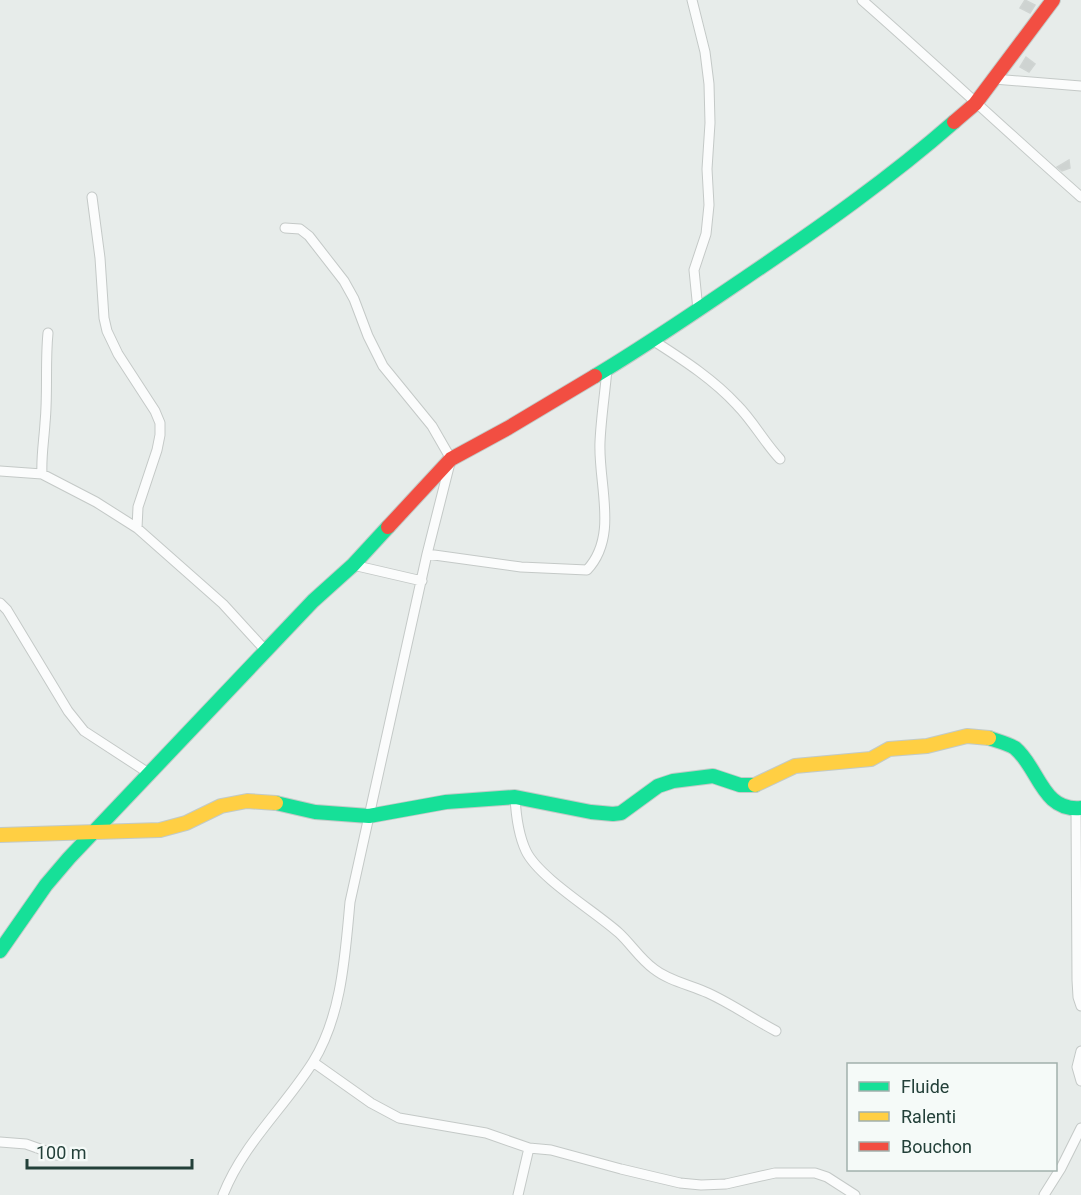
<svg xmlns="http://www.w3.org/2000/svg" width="1081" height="1195" font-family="Roboto,sans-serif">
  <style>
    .building { fill: #ced3d1; stroke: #d0d5d3; stroke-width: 1.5 }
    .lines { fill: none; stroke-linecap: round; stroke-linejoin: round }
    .street-casing { stroke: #c4c9c7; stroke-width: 11 }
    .fast-casing { stroke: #c2cac7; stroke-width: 16 }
    .slow-casing { stroke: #c2cac7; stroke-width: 16 }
    .jam-casing { stroke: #c2cac7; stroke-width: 16 }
    .street { stroke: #fbfcfc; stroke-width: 9 }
    .fast { stroke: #16e098; stroke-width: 14 }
    .slow { stroke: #ffcf43; stroke-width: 14 }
    .jam { stroke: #f24e42; stroke-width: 14 }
  </style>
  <rect width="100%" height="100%" fill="#e7ecea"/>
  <path class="building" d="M1025 0 1035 5 1030 13 1020 8Z
    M1026 57 1035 64 1029 72 1020 67Z
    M1069 160 1070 168 1062 171 1057 167Z"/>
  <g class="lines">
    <defs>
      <path id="street" d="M692 0 705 52 709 84 710 123 707 169 709 205 706 234 694 270 698 310
        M862 0C936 65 1007 132 1081 197
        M994 79 1081 86
        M92 197 100 258 104 318 107 331 118 354 155 411 160 423V435L157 450 138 507 137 528
        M653 338 657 343C685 361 714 380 737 405 753 421 764 442 780 459
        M0 471 42 474 96 502 137 528 223 604 266 651
        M42 474C41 457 44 440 45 423 48 393 45 363 48 333
        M427 554 521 567 587 570C619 536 598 484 600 442 601 418 605 393 607 369
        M353 565 422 581
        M0 603 7 610 68 711 84 731 150 774
        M515 797C516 816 518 834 526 851 539 878 596 912 619 933 631 944 640 959 654 969 669 981 691 985 708 993 732 1004 753 1019 776 1031
        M1076 809 1077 980 1078 997 1081 1006
        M1081 1051 1077 1067 1081 1081
        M313 1062 371 1103 399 1118 486 1133 529 1148 551 1150 621 1169 680 1183 701 1185 726 1184 775 1173H815L827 1177 855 1195
        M0 1142 26 1144 57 1155
        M223 1195C243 1144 284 1108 313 1062 342 1015 345 955 350 902L427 554 451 459 432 426 383 366 368 336 354 299 344 281 309 236 300 229 285 228
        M518 1195 529 1148
        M1044 1195 1061 1168 1081 1128"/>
      <path id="fast" d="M595 376C647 345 698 310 748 276 819 228 890 178 954 122
        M989 738C997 741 1007 743 1015 748 1039 768 1042 812 1081 808
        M276 803 315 812 369 816 446 802 515 797 591 812 613 814 621 813 658 786 673 781 713 776 740 785H755
        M0 951 46 885 69 858 313 601 353 565 388 527"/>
      <path id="slow" d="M755 785 795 766 871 759 889 749 927 746 967 736 989 738
        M0 835 160 830 186 823 221 806 247 801 276 803"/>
      <path id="jam" d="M954 122 975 104 1053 0
        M388 527 451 459 508 428 595 376"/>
    </defs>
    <use href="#street" class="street-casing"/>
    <use href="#fast" class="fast-casing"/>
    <use href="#slow" class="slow-casing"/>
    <use href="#jam" class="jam-casing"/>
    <use href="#street" class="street"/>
    <use href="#fast" class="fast"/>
    <use href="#slow" class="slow"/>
    <use href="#jam" class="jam"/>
  </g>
  <rect x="847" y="1063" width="210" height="108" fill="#f5faf8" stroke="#a1b0ac" stroke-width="1.5"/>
  <rect x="859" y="1082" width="30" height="9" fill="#16e098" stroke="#a1b0ac" stroke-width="1.5"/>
  <text x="901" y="1093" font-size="18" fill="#234039">Fluide</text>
  <rect x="859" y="1112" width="30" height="9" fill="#ffcf43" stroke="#a1b0ac" stroke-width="1.5"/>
  <text x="901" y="1123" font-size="18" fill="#234039">Ralenti</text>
  <rect x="859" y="1142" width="30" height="9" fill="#f24e42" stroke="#a1b0ac" stroke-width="1.5"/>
  <text x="901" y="1153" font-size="18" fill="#234039">Bouchon</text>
  <path d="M27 1159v9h165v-9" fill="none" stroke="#234039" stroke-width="3"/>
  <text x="36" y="1159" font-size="18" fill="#234039" stroke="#f5faf8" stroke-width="4.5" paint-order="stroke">100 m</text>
</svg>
